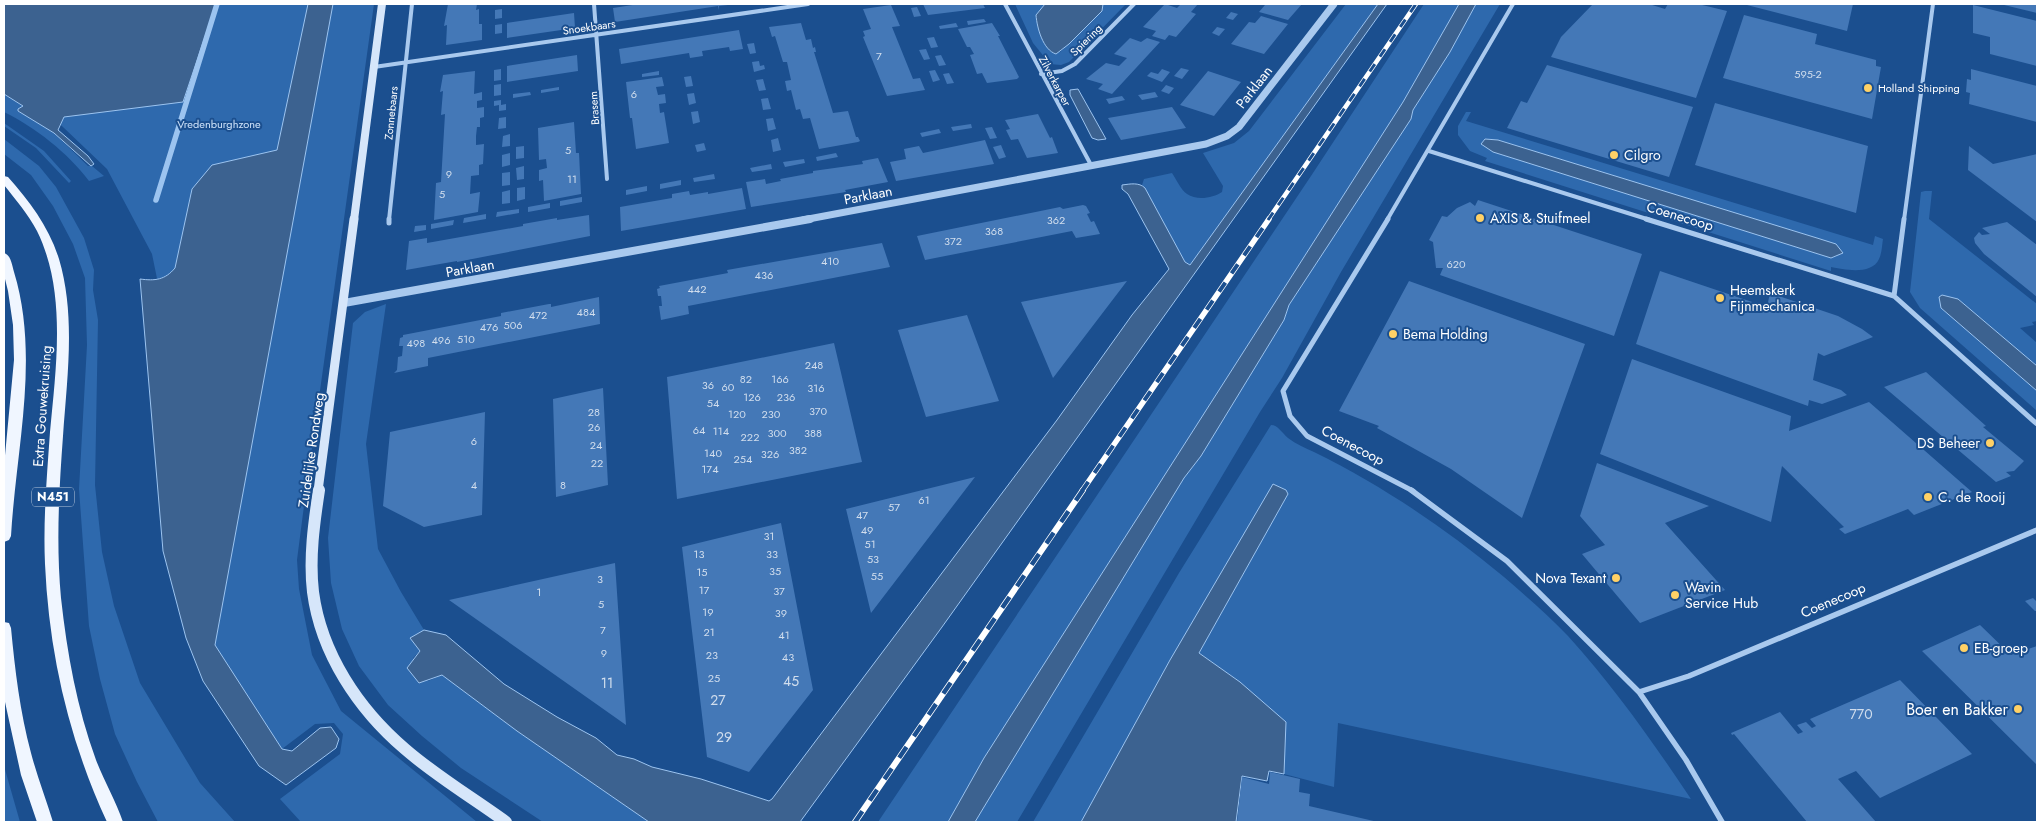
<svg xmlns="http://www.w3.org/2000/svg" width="2041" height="826" font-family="Jost,sans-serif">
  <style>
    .green { fill: #2e69ad; fill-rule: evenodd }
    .water { fill: #3c6290; stroke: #9cc4f0 }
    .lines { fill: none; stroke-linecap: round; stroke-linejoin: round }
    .stream { stroke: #9cc4f0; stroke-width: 5.5 }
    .building { fill: #4478b7 }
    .minor-far2 { stroke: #a9c9ee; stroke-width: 4 }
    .minor-far1 { stroke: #a9c9ee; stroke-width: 5 }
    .minor { stroke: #a9c9ee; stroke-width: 5.5 }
    .tertiary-far1 { stroke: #a9c9ee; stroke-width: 7 }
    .tertiary { stroke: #a9c9ee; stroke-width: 8 }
    .secondary-far2 { stroke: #d6e6fa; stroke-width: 8 }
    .secondary-far1 { stroke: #d6e6fa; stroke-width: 9 }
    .secondary { stroke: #d6e6fa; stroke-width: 12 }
    .primary { fill: #f0f6ff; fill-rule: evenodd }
    .rail-far2-casing { stroke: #fff; stroke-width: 4.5 }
    .rail-far1-casing { stroke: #fff; stroke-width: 5.5 }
    .rail-casing { stroke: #fff; stroke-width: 6 }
    .rail-far2 { stroke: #1b4f8f; stroke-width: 3; stroke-dasharray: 9; stroke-linecap: butt }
    .rail-far1 { stroke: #1b4f8f; stroke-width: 4; stroke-dasharray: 11; stroke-linecap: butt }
    .rail { stroke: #1b4f8f; stroke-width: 4.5; stroke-dasharray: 13; stroke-linecap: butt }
    .poi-dot { fill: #ffd166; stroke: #1b4f8f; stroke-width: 2 }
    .labels { text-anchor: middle; stroke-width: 4; stroke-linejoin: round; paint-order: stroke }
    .far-street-label { font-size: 11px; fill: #fff; stroke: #1b4f8f }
    .number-label { font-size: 11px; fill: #d0dded }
    .far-poi-label { font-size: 11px; fill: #fff; stroke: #1b4f8f; text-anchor: start }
    .far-park-label { font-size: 11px; fill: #cfe3fa; stroke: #1b4f8f }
    .shield { fill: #1b4f8f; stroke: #bbcadd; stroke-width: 1 }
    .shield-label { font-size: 12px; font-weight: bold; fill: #fff }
    .street-label { font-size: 14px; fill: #fff; stroke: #1b4f8f }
    .poi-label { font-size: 14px; fill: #fff; stroke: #1b4f8f; text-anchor: start }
    .near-number-label { font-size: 14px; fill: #d0dded }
    .near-poi-label { font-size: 16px; fill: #fff; stroke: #1b4f8f; text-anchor: end }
  </style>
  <rect width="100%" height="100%" fill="#1b4f8f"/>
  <path class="green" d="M4 4H374L305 498 297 560 299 589 312 655 341 711 477 822H301L280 799 340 754 343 734 334 723 315 724 282 749 240 685 196 645 174 362 152 254 107 169 42 107Z
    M1015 4H1045L1036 15C1037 30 1043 40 1051 52H1060L1102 11 1103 4H1126L1069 62 1061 65 1050 64 1033 43Z
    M1346 4H1378L1190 265 1185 262 1142 185 1144 179 1172 173C1176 179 1181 190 1187 194 1197 201 1213 198 1222 192L1223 186 1203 153 1234 143 1249 131Z
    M1424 4H1459L1403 102 984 758 948 822H878L1311 176Z
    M1476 4H1500L1341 272 1282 378 1260 412 1017 822H975L1184 478 1201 456 1284 320 1289 305 1411 119 1413 110 1450 52Z
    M4 94 24 107 18 111 54 133 88 166H92L104 176 89 181C67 152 36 128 4 112Z
    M1466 112H1471L1466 121 1873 245 1875 236 1883 239C1882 245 1882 253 1879 259 1872 275 1845 270 1831 267V271L1485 161 1487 158 1470 151 1458 135V126ZM1485 139 1498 140 1817 238 1837 256 1831 258 1493 152 1481 144Z
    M4 123 44 151 71 181 69 183 36 148 4 126Z
    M4 139 39 166 56 187 84 238 94 270 93 290 98 320 95 485 102 552 114 606 140 683 200 783 235 822H158L137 782 115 734 100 679 89 626 79 489 87 345 85 278 73 244 53 206 31 175 4 154Z
    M1925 191H1932L1929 219 2037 304V321L2032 322 2034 325 2020 328 2037 343V366L1958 299 1941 308 2037 391V411L1920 308 1910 292 1921 192Z
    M386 304 366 444 378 549 401 592 424 630 411 638 420 651 413 658 428 681 442 675 517 731 649 822H543L461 768 422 736 388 705 359 666 342 629 331 583 328 538 353 323 365 312Z
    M1271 425C1278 425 1282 433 1288 438 1296 444 1305 448 1314 452 1383 486 1445 528 1504 577 1526 596 1548 615 1568 636 1614 687 1653 742 1691 799L1338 723 1334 787 1284 774 1285 722 1240 682 1199 653 1288 494 1170 660 1081 822H1033L1179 573Z
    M4 766 20 822H4Z"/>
  <path class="water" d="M4 4H216L183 102 64 117 58 130 88 156 94 164 91 166 54 133 18 111V109L23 106 4 94Z
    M308 4H333L215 645 282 749 292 751 320 728 331 727 339 739 336 748 286 785 259 766 203 681 186 638 163 551 140 279C155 281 165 280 175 268L192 189 212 165 277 150Z
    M1045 4H1103L1102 11 1069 44 1056 54C1043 50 1037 28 1036 15Z
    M1378 4H1387L942 627 800 822H649L517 731 442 675 419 683 407 668 420 651 410 638 424 630 446 635 504 684 557 717 596 738 617 755 634 759 652 767 701 779 769 801 772 799 1057 420 1132 315 1169 269 1128 194 1122 189V185C1130 184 1139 182 1145 188L1185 262 1190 265Z
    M1459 4H1476L1450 52 1413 110 1411 119 1289 305 1284 320 1201 456 1184 478 984 807 975 822H948L984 758 1403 102Z
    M1078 89 1106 139 1098 140 1092 138 1070 95V90Z
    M1485 139 1498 140 1817 238 1836 244 1843 253 1831 258 1493 152 1481 144Z
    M1942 295 1958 299 2037 366V391L1941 308 1939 297Z
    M1273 484 1286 490 1288 494 1199 653 1240 682 1286 722 1284 774 1269 771 1267 781 1242 776 1236 822H1081L1170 660Z"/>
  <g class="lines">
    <path class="stream" d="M156 200 217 4"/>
  </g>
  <path class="building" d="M448 4H477L476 10 479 9V24H482V40L446 45 447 25 444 26Z
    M639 4H728V5L719 6V10L718 6 615 22 613 8Z
    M923 4H983L985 8 928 15Z
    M1165 4 1177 8 1181 4H1198L1191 12 1196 14 1176 37 1169 35 1165 40 1152 36 1156 31 1143 27Z
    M1262 4H1302L1288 20 1259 12 1265 5Z
    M1593 4H1649L1665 9 1668 4H1698L1727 11 1696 98 1551 57 1561 37Z
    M1743 4H1853L1847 31Z
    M2000 4H2037V13Z
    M891 5 900 26 892 27 913 79 920 78 925 90 887 96 863 37 865 36 863 31 871 29 863 9Z
    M1973 5 2037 21V66L1990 54V37L1973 33Z
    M917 7 921 16 914 17 911 8Z
    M502 9V18L495 19V10Z
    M1231 12 1238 14 1233 20 1226 18Z
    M574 13 575 28 507 38V23Z
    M1744 15 1817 34 1815 44 1876 60V66L1881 67 1872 119 1723 78Z
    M1261 16 1288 24 1264 54 1231 44 1249 22 1255 23Z
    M984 19 986 22 968 25 967 21Z
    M801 23 806 40 811 39 813 48 815 47 816 52H814L833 113 848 111 856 137H858L860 141 858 142 819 149 810 118 803 119 800 109 796 110 791 90 787 91 785 81 791 80 787 62H783L775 36 772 37 769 27Z
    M956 23 958 27 940 29 939 26Z
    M992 23 1000 36H998L1019 77 1017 79 987 83 982 73 977 74 970 55 974 54 970 47H967L958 29Z
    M502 24V33L495 34V25Z
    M1217 27 1225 29 1219 36 1212 33Z
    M739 30 743 49 730 51 729 47 702 51 703 56 690 58 689 53 621 64 619 49Z
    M934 37 938 47 931 48 927 38Z
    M1130 38 1141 42 1147 38 1160 42 1112 94 1098 89 1103 84 1086 79 1106 63 1119 66 1127 58 1114 54Z
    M754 43 756 53 750 54 747 44Z
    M926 49 930 59 924 60 919 50Z
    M577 55 578 71 507 82V66Z
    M941 55 946 65 939 66 935 56Z
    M759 61 760 66 764 65 765 69 754 72 752 62Z
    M1547 65 1693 107 1669 177 1507 128 1521 101 1527 103Z
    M1181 68 1189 70 1182 79 1174 76Z
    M501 69V80L494 81V70Z
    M1162 69 1170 72 1162 82 1147 76 1151 72 1158 74Z
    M1971 69 2037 86V122L1969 104 1970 93 1966 92 1967 79 1971 80Z
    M935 70 940 80 933 82 929 71Z
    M475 71 474 94 482 92V100L477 101V108L484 107V117L480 118V127H477L476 136V145L484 144 483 164 479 165V175L471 176 470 194 480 192 478 212 434 220 436 183 441 182 445 114 441 115 443 91 440 92 443 75Z
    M659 71V75L642 77V74Z
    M1208 71 1241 82 1214 116 1180 105Z
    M949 73 954 83 947 84 943 74Z
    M691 76 693 86 686 87 684 77Z
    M662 77 664 86 656 87 658 95 665 94 666 103 659 104 660 113 664 112 669 143 636 149 632 118H630L626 82Z
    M763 79 766 90 759 91 756 80Z
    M501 84V95L494 96V85Z
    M1166 85 1174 88 1169 94 1161 91Z
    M559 87V90L541 93V90Z
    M530 92 531 95 513 98V94Z
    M1155 92 1158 97 1142 100 1138 95Z
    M694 93 696 103 689 105 687 94Z
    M1122 96 1125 100 1109 104 1106 99Z
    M768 98 771 109 763 110 761 99Z
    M501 100V105L506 104V110L499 111V105L494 106V101Z
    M1715 103 1868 146 1856 213 1695 165Z
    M1172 107 1186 128 1121 140 1108 118Z
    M698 111 700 122 693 124 691 112Z
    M1038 114 1050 138 1052 137 1058 153 1027 158 1018 139 1011 140 1006 130 1010 129 1005 120Z
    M506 117V128L498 129 499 118Z
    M773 118 776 129 768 131 766 119Z
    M574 122 576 153H579L581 194 544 201 543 180 539 181V170L547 168 546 159 539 160 538 128Z
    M971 124 972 128 953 131 951 127Z
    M992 127 997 138 990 139 985 128Z
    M939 129 941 133 922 137 920 133Z
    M510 134V146L502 147 503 136Z
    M778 138 781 150 773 152 771 140Z
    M985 140 994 164 896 181 890 162 906 159 904 149 919 146 923 153Z
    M704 143 706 150 697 152 695 145Z
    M1001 145 1006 157 999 159 993 147Z
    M524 146V158L516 159V147Z
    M1969 146 1993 164 2037 154V222L1968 170Z
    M510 153V165L502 167V155Z
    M836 153 838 157 817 161 816 157Z
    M878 158 888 182 845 190 846 192 751 207 746 182 765 179 766 184 781 181 780 179 813 173V171L863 164 862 161Z
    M804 159 805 163 785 167 783 162Z
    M771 164 772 169 752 172 750 168Z
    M524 166V179L517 180 516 168Z
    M510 172V185L502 186V173Z
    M714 174 715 179 694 182 693 178Z
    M681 180V185L660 189V184Z
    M647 186V191L626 195V190Z
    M525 187V199L517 201V188Z
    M742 188 746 209 621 231 620 207 672 198V194L689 191 690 195 708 192V194Z
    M510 190V203L502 204V192Z
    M582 197V202L560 206V201Z
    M1478 200 1642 254 1614 336 1440 275 1443 268H1436L1433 242 1429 240 1442 216 1447 217 1457 208 1470 202 1475 206Z
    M550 203V208L528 212V207Z
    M1083 205 1086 206 1090 213 1087 214 1091 222 1094 221 1100 234 1076 238 1072 231 925 260 917 236 1060 207 1063 209Z
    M519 209V213L496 217 497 212Z
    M486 214V219L463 223 464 218Z
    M589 215 590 236 457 262V261L406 270 409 241 427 238V243L523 226V224L557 218V220Z
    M454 220 453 225 431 229V224Z
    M2007 222 2037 245V297L1984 254 1975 243 1974 238 1979 232 1982 235 1990 234 1982 228Z
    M426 225V230L414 232 415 226Z
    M882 243 890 267 688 306 689 314 661 320 659 306H662L661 296H658L657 289 660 288 659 286 728 273 727 270Z
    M1660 271 1767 307 1770 293 1838 316 1862 329 1873 337 1824 356 1818 353 1813 380 1841 390 1847 395 1822 404 1809 400 1808 406 1636 344Z
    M1127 281 1053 378 1021 302Z
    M1409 281 1585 344 1522 518 1451 469 1377 428 1379 426 1339 411Z
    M599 297 600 324 428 358V366L394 373 397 370 398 357 402 356 403 346H399L400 338 403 337V335L501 316V313L549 304H551V307Z
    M967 315 999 401 926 417 898 330Z
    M834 343 862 462 677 499 667 377Z
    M1632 359 1791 416 1789 431 1869 402 1972 492 1914 515 1908 509 1845 534 1839 529 1844 527 1782 466 1771 522 1600 454Z
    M1926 372 1986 426 1983 427 2024 461 2014 471 2006 472 2011 476 1996 482 1884 387Z
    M603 388 608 485 556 497 553 399Z
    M485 412 482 515 424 527 383 506 390 432Z
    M1597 463 1709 506 1665 523 1725 590 1640 623 1582 554 1605 545 1580 516Z
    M975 477 871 613 846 509Z
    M781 523 813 690 749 772 707 757 682 547Z
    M615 563 626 725 449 600Z
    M2033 598 2037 602V611H2035L2025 601Z
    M1980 625 2011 655 2037 646V765L1922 651Z
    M1900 680 1972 754 1880 798 1856 771 1838 779 1876 822H1807L1734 734 1732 735 1731 733 1780 712 1798 734 1803 732 1797 725 1806 722 1812 728 1816 726 1810 719Z
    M1270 772 1300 779 1299 792 1310 794 1309 806 1378 822H1237L1242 777 1269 784Z"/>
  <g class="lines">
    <path class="minor-far2" d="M594 4 607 179
      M1005 4 1091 165
      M374 67 808 4
      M1041 74 1062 71 1075 64 1134 4
      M1429 151 1650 220
      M389 220 412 4
      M1387 220 1513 4
      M1904 220 1933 4"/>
    <path class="minor-far1" d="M1388 219 1283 391 1290 416 1307 436 1413 491
      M1646 219 1894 296 2037 424
      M389 223V219
      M1894 296 1904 219"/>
    <path class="minor" d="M1411 490 1507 561 1639 692
      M1722 822 1686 760 1639 692 1689 676 2037 530"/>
    <path class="tertiary-far1" d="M803 220 1206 144 1227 136 1239 127 1334 4"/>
    <path class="tertiary" d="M344 303 810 219"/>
    <path class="secondary-far2" d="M354 220 382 4"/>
    <path class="secondary-far1" d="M318 491 354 219"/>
    <path class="secondary" d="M319 490C314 523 309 558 313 592 321 653 358 709 405 749 436 776 473 798 506 822"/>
    <path class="primary" d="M4 176 8 177C30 202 49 227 59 259 76 316 67 378 63 436 59 490 56 544 61 598 67 653 77 708 96 760 104 781 116 801 123 822H107C69 740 49 654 45 564 43 520 47 475 50 432 56 367 67 292 37 231 28 214 16 200 4 185Z
      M4 253C11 255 12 265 14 272 40 357 16 449 11 536L9 540 4 542V466L14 360 13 325 8 291 4 275Z
      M4 622 9 623 11 628C15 670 20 712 31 753 37 776 46 799 53 822H37L21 775 5 702Z"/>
    <defs>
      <path id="rail-far2" d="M1268 220 1416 4"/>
      <path id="rail-far1" d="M1082 491 1269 219"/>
      <path id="rail" d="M855 822 1083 490"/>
    </defs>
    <use href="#rail-far2" class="rail-far2-casing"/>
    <use href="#rail-far1" class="rail-far1-casing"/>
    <use href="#rail" class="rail-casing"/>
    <use href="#rail-far2" class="rail-far2"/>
    <use href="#rail-far1" class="rail-far1"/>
    <use href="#rail" class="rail"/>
  </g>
  <g class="poi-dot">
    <circle cx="1868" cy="88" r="5"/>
    <circle cx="1614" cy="155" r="5"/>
    <circle cx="1480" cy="218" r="5"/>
    <circle cx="1720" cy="298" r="5"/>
    <circle cx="1393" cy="334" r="5"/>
    <circle cx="1990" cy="443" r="5"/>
    <circle cx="1928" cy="497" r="5"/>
    <circle cx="1616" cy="578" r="5"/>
    <circle cx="1675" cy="595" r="5"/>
    <circle cx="1964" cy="648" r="5"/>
    <circle cx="2018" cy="709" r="5"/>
  </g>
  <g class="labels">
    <g class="far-street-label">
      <text transform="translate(589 27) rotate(-8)" y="4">Snoekbaars</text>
      <text transform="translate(1086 40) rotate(-45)" y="4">Spiering</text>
      <text transform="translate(1055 81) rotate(62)" y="4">Zilverkarper</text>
      <text transform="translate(594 108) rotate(-94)" y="4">Brasem</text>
      <text transform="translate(391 113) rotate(-84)" y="4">Zonnebaars</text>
    </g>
    <g class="number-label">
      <text x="879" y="60">7</text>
      <text x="1808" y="78">595-2</text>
      <text x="634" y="98">6</text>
      <text x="568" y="154">5</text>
      <text x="449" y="178">9</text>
      <text x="572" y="183">11</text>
      <text x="442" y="198">5</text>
      <text x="1056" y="224">362</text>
      <text x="994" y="235">368</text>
      <text x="953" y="245">372</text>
      <text x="830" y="265">410</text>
      <text x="1456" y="268">620</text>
      <text x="764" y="279">436</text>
      <text x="697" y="293">442</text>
      <text x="586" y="316">484</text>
      <text x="538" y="319">472</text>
      <text x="513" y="329">506</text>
      <text x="489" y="331">476</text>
      <text x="466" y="343">510</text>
      <text x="441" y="344">496</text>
      <text x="416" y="347">498</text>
      <text x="814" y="369">248</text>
      <text x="746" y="383">82</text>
      <text x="780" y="383">166</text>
      <text x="708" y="389">36</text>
      <text x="728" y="391">60</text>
      <text x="816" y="392">316</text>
      <text x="752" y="401">126</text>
      <text x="786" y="401">236</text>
      <text x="713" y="407">54</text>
      <text x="818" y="415">370</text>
      <text x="594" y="416">28</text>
      <text x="737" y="418">120</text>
      <text x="771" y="418">230</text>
      <text x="594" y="431">26</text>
      <text x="699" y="434">64</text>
      <text x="721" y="435">114</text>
      <text x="777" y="437">300</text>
      <text x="813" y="437">388</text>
      <text x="750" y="441">222</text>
      <text x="474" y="445">6</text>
      <text x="596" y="449">24</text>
      <text x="798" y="454">382</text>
      <text x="713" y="457">140</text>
      <text x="770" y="458">326</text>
      <text x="743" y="463">254</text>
      <text x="597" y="467">22</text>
      <text x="710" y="473">174</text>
      <text x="474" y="489">4</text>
      <text x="563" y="489">8</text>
      <text x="924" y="504">61</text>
      <text x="894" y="511">57</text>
      <text x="862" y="519">47</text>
      <text x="867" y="534">49</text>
      <text x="769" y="540">31</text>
      <text x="870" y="548">51</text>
      <text x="699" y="558">13</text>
      <text x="772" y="558">33</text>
      <text x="873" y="563">53</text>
      <text x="775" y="575">35</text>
      <text x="702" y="576">15</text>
      <text x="877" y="580">55</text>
      <text x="600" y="583">3</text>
      <text x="704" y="594">17</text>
      <text x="779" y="595">37</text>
      <text x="539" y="596">1</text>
      <text x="601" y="608">5</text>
      <text x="708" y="616">19</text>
      <text x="781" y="617">39</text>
      <text x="603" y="634">7</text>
      <text x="709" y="636">21</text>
      <text x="784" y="639">41</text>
      <text x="604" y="657">9</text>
      <text x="712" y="659">23</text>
      <text x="788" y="661">43</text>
      <text x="714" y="682">25</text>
    </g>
    <g class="far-poi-label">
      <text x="1878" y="92">Holland Shipping</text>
    </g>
    <g class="far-park-label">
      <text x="219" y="128">Vredenburghzone</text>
    </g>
    <rect class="shield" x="32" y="487.5" width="42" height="19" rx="4"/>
    <g class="shield-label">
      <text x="53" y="501">N451</text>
    </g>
    <g class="street-label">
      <text transform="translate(1254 87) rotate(-52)" y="5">Parklaan</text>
      <text transform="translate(868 195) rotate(-11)" y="5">Parklaan</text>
      <text transform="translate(1680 216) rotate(17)" y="5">Coenecoop</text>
      <text transform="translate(470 268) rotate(-10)" y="5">Parklaan</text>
      <text transform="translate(42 406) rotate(-86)" y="5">Extra Gouwekruising</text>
      <text transform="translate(1353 445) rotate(28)" y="5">Coenecoop</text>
      <text transform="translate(311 450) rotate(-82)" y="5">Zuidelijke Rondweg</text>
      <text transform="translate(1833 600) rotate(-23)" y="5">Coenecoop</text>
    </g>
    <g class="poi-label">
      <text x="1624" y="160">Cilgro</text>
      <text x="1490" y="223">AXIS &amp; Stuifmeel</text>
      <text x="1730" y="295">Heemskerk<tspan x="1730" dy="16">Fijnmechanica</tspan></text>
      <text x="1403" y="339">Bema Holding</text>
      <text x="1980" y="448" text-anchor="end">DS Beheer</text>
      <text x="1938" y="502">C. de Rooij</text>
      <text x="1606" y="583" text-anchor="end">Nova Texant</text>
      <text x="1685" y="592">Wavin<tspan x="1685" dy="16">Service Hub</tspan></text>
      <text x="1974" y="653">EB-groep</text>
    </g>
    <g class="near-number-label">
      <text x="791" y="686">45</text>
      <text x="607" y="688">11</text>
      <text x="718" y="705">27</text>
      <text x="1861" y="719">770</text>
      <text x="724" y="742">29</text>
    </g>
    <g class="near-poi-label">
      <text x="2008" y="715">Boer en Bakker</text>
    </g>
  </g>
  <rect width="2041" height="826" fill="none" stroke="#ffffff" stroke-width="10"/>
</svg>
